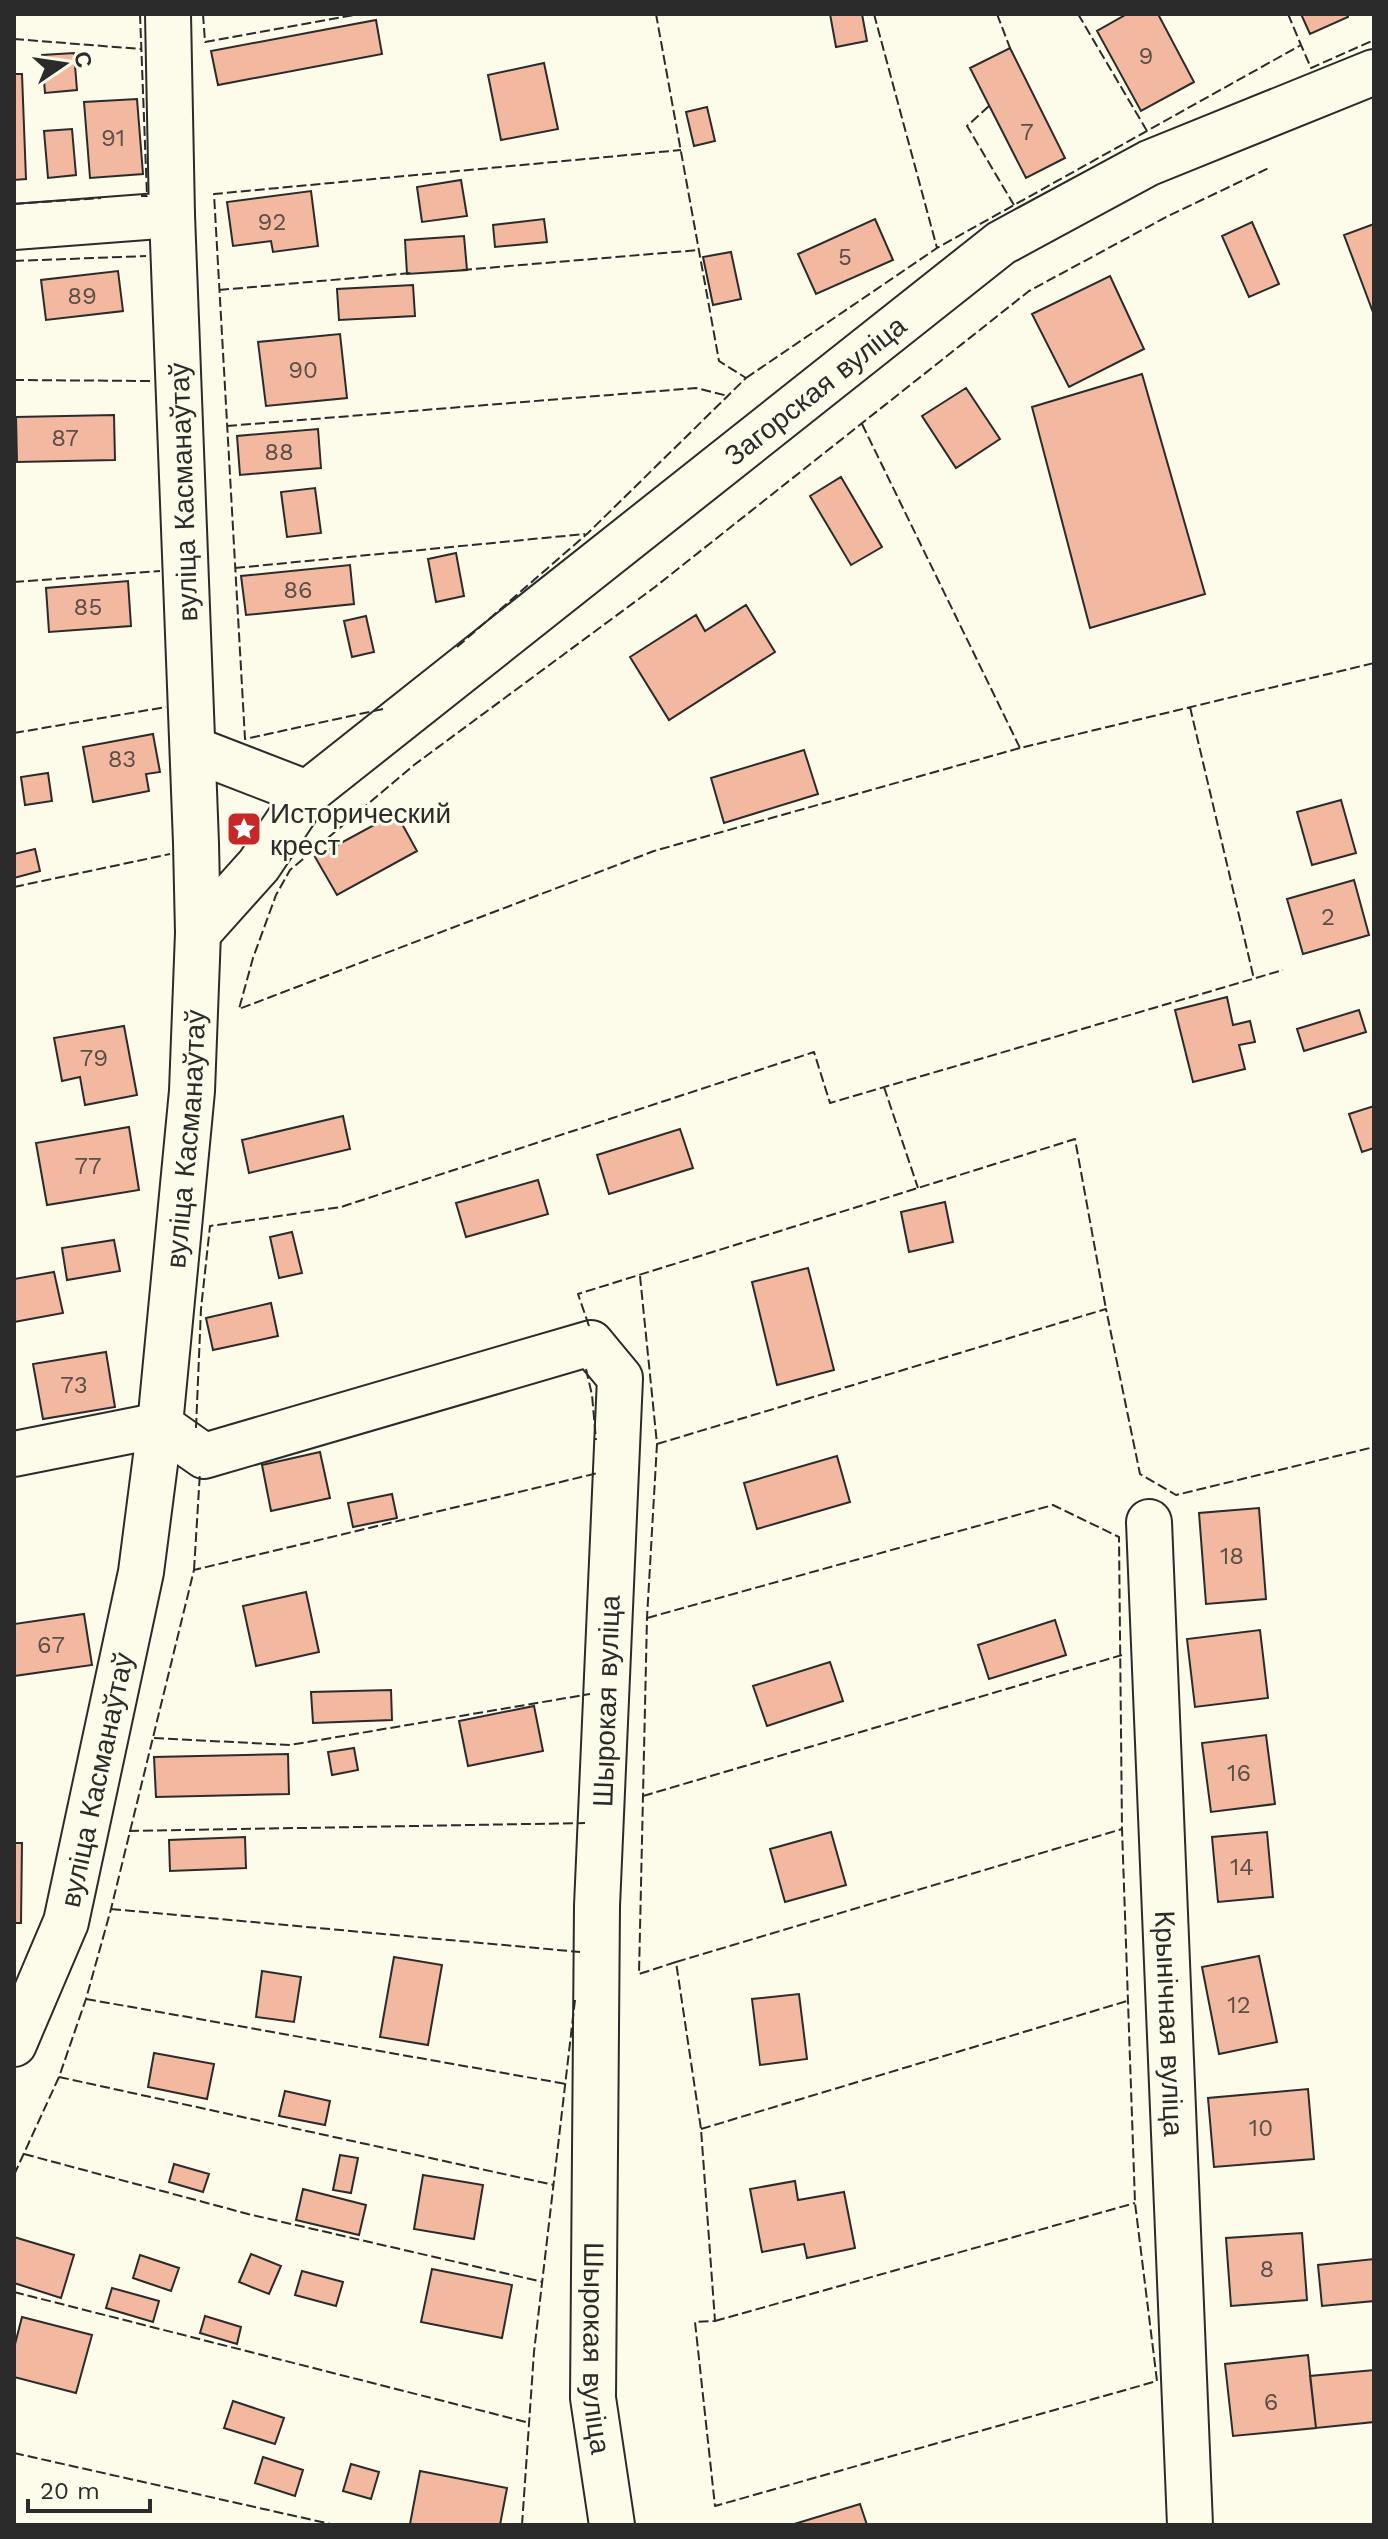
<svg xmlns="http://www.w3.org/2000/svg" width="1388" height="2539" font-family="'Work Sans',sans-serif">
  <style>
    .building { fill: #f2b8a0; stroke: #2b2b2b; stroke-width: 2 }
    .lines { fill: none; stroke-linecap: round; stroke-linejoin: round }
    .minor-casing { stroke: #2b2b2b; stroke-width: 48 }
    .minor { stroke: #fdfbea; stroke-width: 44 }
    .fence { stroke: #2b2b2b; stroke-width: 2; stroke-dasharray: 10 4; stroke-linecap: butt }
    .labels { text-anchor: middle; stroke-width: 6; stroke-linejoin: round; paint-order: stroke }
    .number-label { font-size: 24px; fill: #5d4e48 }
    .street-label { font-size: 28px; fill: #2b2b2b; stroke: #fdfbea }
    .poi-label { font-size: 28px; fill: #2b2b2b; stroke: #fdfbea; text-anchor: start }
  </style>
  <rect width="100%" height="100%" fill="#fdfbea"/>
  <path class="building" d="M830 14H862L867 41 836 47Z
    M1127 14H1158L1194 82 1141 111 1097 31Z
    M1301 14H1347L1348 17 1310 34Z
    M376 20 382 54 218 85 211 51Z
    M1010 48 1065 158 1026 178 970 68Z
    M74 53 77 90 45 93 42 55Z
    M544 63 558 129 501 140 488 75Z
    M14 74H22L26 179 14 180Z
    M137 99 143 174 90 178 84 102Z
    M707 107 715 141 694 146 686 112Z
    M72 129 76 175 48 178 44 131Z
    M461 180 467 216 422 222 417 187Z
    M311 191 318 246 273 252 271 241 233 246 227 202Z
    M544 219 547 242 495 247 493 225Z
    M875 219 893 260 816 294 798 254Z
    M1252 222 1279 284 1249 297 1222 236Z
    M1374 224V315L1344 235Z
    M464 236 467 270 407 274 405 240Z
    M731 252 741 299 713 305 703 257Z
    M118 271 123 311 46 320 41 280Z
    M1110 276 1144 349 1069 387 1032 314Z
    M413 285 415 316 339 320 337 289Z
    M340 334 347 398 266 406 258 342Z
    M1142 374 1205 594 1090 628 1032 407Z
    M966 388 1000 439 956 468 922 416Z
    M114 415 115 460 17 462 16 417Z
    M318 429 321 468 240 475 237 436Z
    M841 477 882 547 851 565 810 496Z
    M315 488 321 533 287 537 281 492Z
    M456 553 464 596 436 602 428 559Z
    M350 565 354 604 246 615 241 576Z
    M128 581 131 626 49 632 46 588Z
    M746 605 775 652 669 720 630 657 696 615 705 631Z
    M366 616 374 652 352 657 344 621Z
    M153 734 160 772 146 774 149 791 93 802 83 747Z
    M804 750 818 794 724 823 711 778Z
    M48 773 52 801 25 805 21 777Z
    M1341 800 1356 853 1312 865 1297 812Z
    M396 813 417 851 337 895 315 857Z
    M35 849 40 871 14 878V854Z
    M1354 880 1369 935 1303 954 1287 899Z
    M1227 997 1233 1025 1250 1021 1255 1042 1239 1045 1245 1069 1193 1082 1175 1010Z
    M1359 1010 1366 1032 1304 1051 1297 1029Z
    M124 1026 137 1095 85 1105 80 1077 62 1081 54 1038Z
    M1374 1106V1148L1362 1152 1349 1114Z
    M343 1116 350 1149 249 1173 242 1140Z
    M129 1127 139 1190 47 1205 36 1143Z
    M680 1129 693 1168 609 1194 597 1155Z
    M538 1180 548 1214 466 1237 456 1203Z
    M945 1202 953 1242 909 1252 901 1212Z
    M292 1232 302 1273 279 1278 270 1237Z
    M114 1240 120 1271 67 1280 62 1248Z
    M808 1268 834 1370 777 1385 752 1282Z
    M54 1272 63 1313 14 1322V1279Z
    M271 1303 278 1336 213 1350 206 1318Z
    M106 1352 115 1407 43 1419 33 1364Z
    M320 1452 330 1498 271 1511 262 1465Z
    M837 1456 850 1502 757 1529 744 1483Z
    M392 1494 397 1518 353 1527 348 1503Z
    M1259 1508 1266 1599 1206 1604 1199 1513Z
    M306 1592 319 1652 256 1666 243 1606Z
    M84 1614 92 1665 14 1676V1624Z
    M1055 1620 1066 1655 989 1679 978 1645Z
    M1260 1630 1268 1698 1195 1707 1187 1639Z
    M830 1662 843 1701 767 1726 753 1686Z
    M391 1690 392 1720 313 1723 311 1692Z
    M534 1706 543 1751 468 1766 459 1721Z
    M1266 1735 1275 1804 1211 1812 1202 1743Z
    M354 1748 358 1770 332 1775 328 1752Z
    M288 1754 289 1794 156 1797 154 1757Z
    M831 1832 846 1885 785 1902 770 1849Z
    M1267 1832 1273 1897 1218 1902 1212 1837Z
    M245 1837 246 1868 170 1871 169 1840Z
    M14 1843H22L21 1923H14Z
    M1259 1956 1277 2042 1219 2054 1202 1967Z
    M394 1957 442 1965 428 2045 380 2037Z
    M262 1971 301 1977 294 2022 256 2017Z
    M799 1994 807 2059 760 2065 752 1999Z
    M154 2053 214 2064 207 2099 148 2087Z
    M1308 2089 1314 2159 1214 2167 1208 2098Z
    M285 2091 330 2101 325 2125 279 2116Z
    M340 2155 358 2158 351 2193 333 2190Z
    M174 2164 209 2174 203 2192 169 2182Z
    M423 2175 483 2185 474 2239 414 2229Z
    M795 2181 798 2200 844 2192 855 2248 807 2258 804 2244 762 2252 750 2189Z
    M303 2189 366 2205 359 2235 296 2220Z
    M1302 2233 1307 2300 1231 2306 1226 2238Z
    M14 2237 74 2255 61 2298 14 2283Z
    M251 2254 281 2266 269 2294 239 2282Z
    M140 2255 179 2268 171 2291 133 2278Z
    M1374 2259V2301L1322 2306 1318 2265Z
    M432 2269 512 2285 502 2338 421 2322Z
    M302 2271 343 2282 336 2306 295 2295Z
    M112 2288 159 2301 153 2322 106 2308Z
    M205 2316 241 2327 237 2344 200 2333Z
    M22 2317 92 2335 76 2393 14 2377V2348Z
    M1308 2355 1316 2428 1233 2436 1225 2364Z
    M1374 2370V2422L1316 2428 1310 2376Z
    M233 2401 284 2418 275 2444 224 2428Z
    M263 2457 303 2470 295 2496 255 2483Z
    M351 2464 379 2472 371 2499 343 2491Z
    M420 2471 507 2488 500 2525 410 2524Z
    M860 2504 867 2525H791Z"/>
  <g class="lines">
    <defs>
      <g id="minor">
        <path d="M14 227 172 215"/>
        <path d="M193 749 307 793"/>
        <path id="s1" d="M198 933 259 865 307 793 1001 243 1149 163 1374 72"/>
        <path id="s2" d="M14 1454 160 1425 204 1456 591 1343 620 1378 597 1906 593 2398 612 2525"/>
        <path id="s3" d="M1149 1522 1190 2525"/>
        <path id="s4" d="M14 2044 66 1922 141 1572 160 1425 192 1091 198 933 196 843 172 215 168 14"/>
      </g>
    </defs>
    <use href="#minor" class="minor-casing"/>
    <use href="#minor" class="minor"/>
    <path class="fence" d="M140 14 147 196H141
      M203 14 205 42 359 14
      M874 14 937 248
      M997 14 1010 48
      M1078 14 1147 131
      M1288 14 1301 45
      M14 39 141 49
      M989 106 967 126 1014 205
      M14 204 101 198
      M14 261 146 256
      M462 270 699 250
      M219 290 411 273
      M746 378 937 248 1301 45 1311 68 1374 40
      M14 380 152 381
      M862 424 1020 748 1374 663
      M227 426 696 388 728 396
      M235 568 585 534
      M14 582 160 571
      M457 647 588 533 746 378 719 361 656 14
      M1190 707 1254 979
      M383 709 245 739 214 194 681 150
      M14 733 166 707
      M1020 748 654 851 239 1009 253 958 276 895 290 870 414 765 655 587 1029 291 1168 216 1271 167
      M14 887 170 854
      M884 1087 918 1188
      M640 1276 657 1444 647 1618 639 1974 676 1962 701 2129 715 2321 695 2322 715 2506 1157 2381 1135 2203 1122 1829 1119 1537 1053 1505 647 1618
      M589 1326 578 1294 1075 1139 1106 1309
      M586 1369 592 1395 596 1440
      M196 1428 201 1309 210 1226 341 1207 814 1052 830 1103 1283 970
      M657 1444 1106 1309 1140 1474 1176 1495 1374 1447
      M194 1570 200 1472
      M154 1738 290 1745 590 1694
      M643 1796 1122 1655
      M129 1831 585 1823
      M111 1909 580 1952
      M676 1962 1122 1829
      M86 1999 566 2084
      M59 2077 554 2185
      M701 2129 1127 2001
      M24 2154 248 2214 543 2282
      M14 2175 59 2077 86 1999 111 1909 194 1570 598 1473
      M14 2292 530 2423
      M715 2321 1135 2203
      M14 2453 335 2525
      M522 2525 534 2352 575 2000"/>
  </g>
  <defs>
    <symbol id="sight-square" viewBox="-11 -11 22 22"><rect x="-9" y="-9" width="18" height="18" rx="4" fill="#c62828" stroke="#fdfbea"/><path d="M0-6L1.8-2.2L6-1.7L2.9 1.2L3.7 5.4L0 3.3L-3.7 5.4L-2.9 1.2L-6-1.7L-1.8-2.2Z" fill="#fff"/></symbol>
  </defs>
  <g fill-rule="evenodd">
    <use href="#sight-square" x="224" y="809" width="40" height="40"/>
  </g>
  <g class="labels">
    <g class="number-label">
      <text x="1146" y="64">9</text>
      <text x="1027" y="140">7</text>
      <text x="113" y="146">91</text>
      <text x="272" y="230">92</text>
      <text x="845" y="265">5</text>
      <text x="82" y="304">89</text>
      <text x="303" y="378">90</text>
      <text x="65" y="446">87</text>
      <text x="279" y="460">88</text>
      <text x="298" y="598">86</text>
      <text x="88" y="615">85</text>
      <text x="122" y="767">83</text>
      <text x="1328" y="925">2</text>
      <text x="94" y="1066">79</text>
      <text x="88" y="1174">77</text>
      <text x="74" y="1393">73</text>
      <text x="1232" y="1564">18</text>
      <text x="51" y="1653">67</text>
      <text x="1239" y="1781">16</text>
      <text x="1242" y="1875">14</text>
      <text x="1239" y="2013">12</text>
      <text x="1261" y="2136">10</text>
      <text x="1267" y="2277">8</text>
      <text x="1271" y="2410">6</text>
    </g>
    <g class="street-label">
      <text dy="10" stroke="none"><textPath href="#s1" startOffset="826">Загорская вуліца</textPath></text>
      <text transform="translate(183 492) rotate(-92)" y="10">вуліца Касманаўтаў</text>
      <text dy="10" stroke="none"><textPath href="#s4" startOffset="926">вуліца Касманаўтаў</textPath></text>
      <text transform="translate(606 1701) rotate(-88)" y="10">Шырокая вуліца</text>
      <text dy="10" stroke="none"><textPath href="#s4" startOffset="278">вуліца Касманаўтаў</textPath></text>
      <text dy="10" stroke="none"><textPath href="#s3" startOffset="502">Крынічная вуліца</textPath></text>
      <text dy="10" stroke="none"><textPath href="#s2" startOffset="1622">Шырокая вуліца</textPath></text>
    </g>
    <g class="poi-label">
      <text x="270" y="823">Исторический<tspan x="270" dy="32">крест</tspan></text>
    </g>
  </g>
  <rect width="1388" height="2539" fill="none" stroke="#2b2b2b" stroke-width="32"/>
  <g transform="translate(64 64) rotate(77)" stroke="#fdfbea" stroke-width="6" paint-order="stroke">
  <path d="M0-6L14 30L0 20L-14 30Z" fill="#2b2b2b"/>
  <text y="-12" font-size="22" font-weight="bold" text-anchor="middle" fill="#2b2b2b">С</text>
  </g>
  <path d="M28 2499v12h122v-12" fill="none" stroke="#2b2b2b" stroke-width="4"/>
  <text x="40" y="2499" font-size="24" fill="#2b2b2b" stroke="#fdfbea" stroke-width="6" paint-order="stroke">20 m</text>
</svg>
